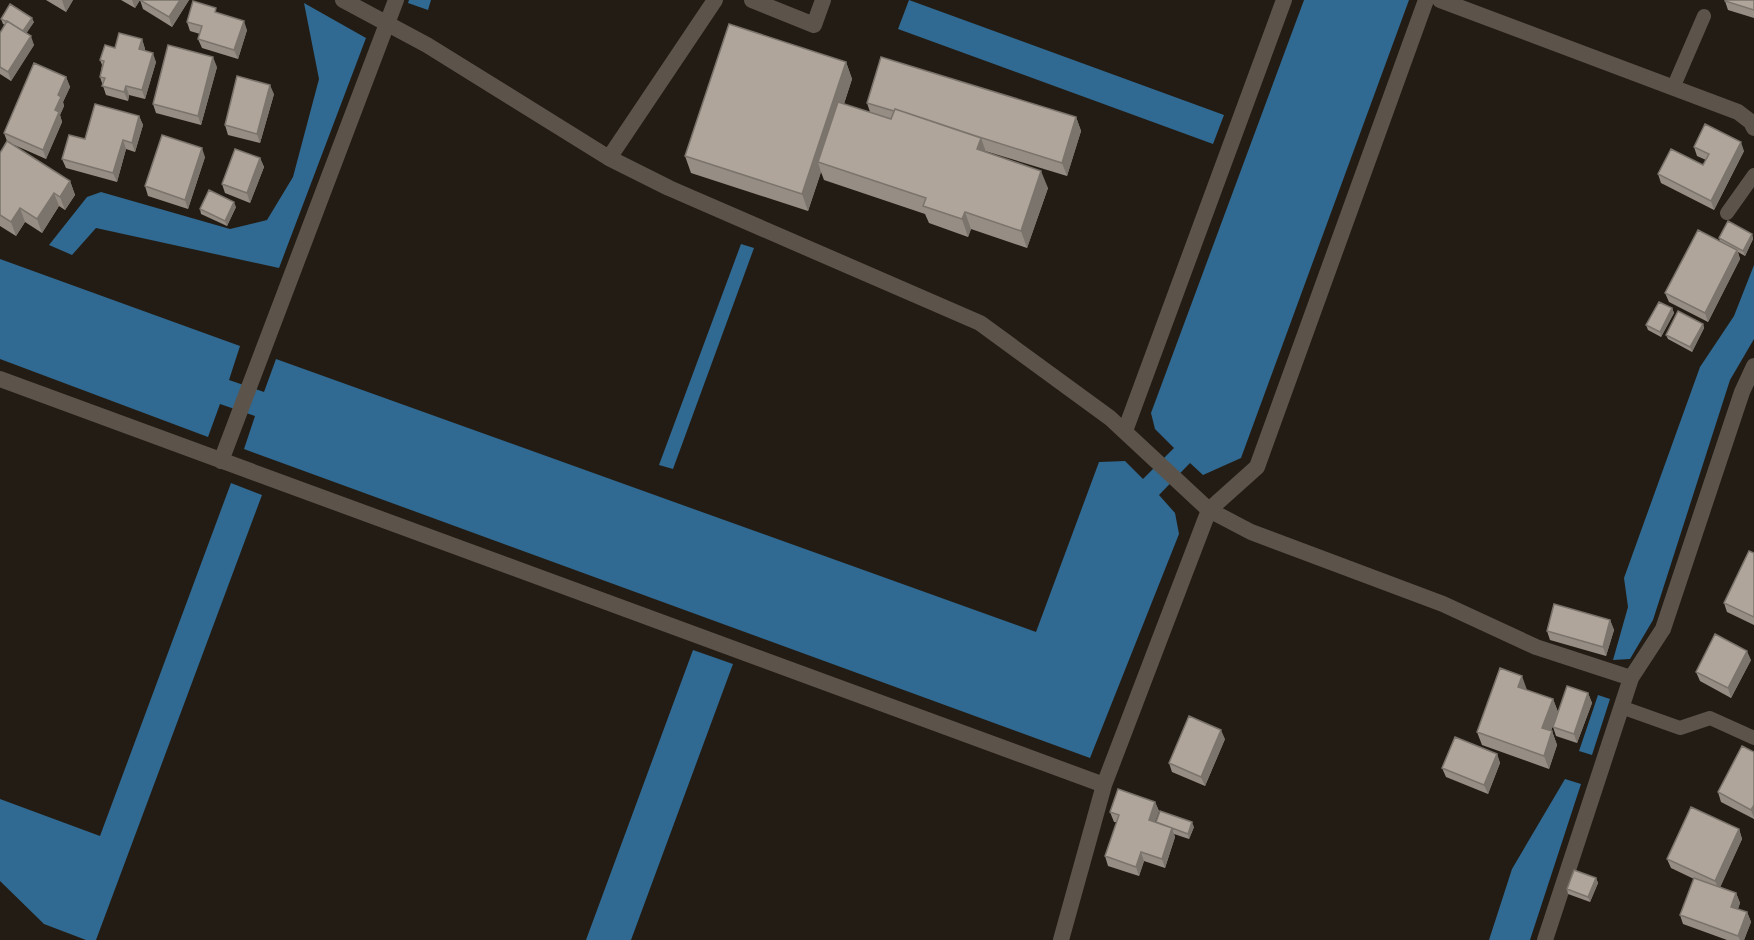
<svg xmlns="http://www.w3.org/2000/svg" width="1754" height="940" font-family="Lora,serif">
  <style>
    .water { fill: #306991 }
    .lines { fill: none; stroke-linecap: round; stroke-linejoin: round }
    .service { stroke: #5c544b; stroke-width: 14 }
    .minor { stroke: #5c544b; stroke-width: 16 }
    .wall { fill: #968e85 }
    .shaded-wall { fill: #7a746c }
    .building { fill: #afa59b; stroke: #7a746c; stroke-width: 1.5 }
  </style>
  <rect width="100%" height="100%" fill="#231c14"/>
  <path class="water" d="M409 0H431L428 10 408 3Z
    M909 0 1224 115 1213 144 898 29Z
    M1304 0H1409L1241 458 1203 475 1190 463 1159 495 1175 513 1179 534 1090 758 244 449 255 416 220 404 208 437 0 359V259L240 346 229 380 264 392 276 359 1036 632 1099 462 1125 461 1143 479 1174 448 1155 429 1151 413Z
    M304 3 366 38 279 268 96 228 72 255 49 245 87 197 101 192 230 229 267 220 293 177 319 79Z
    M741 244 754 248 673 469 659 465Z
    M1754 265V339L1730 380 1653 620 1630 659 1613 660 1628 607 1624 578 1700 367 1734 316Z
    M231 483 262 495 96 940H86L44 924 0 881V799L100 836Z
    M693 650 733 664 631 940H586Z
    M1598 695 1610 699 1592 755 1579 751Z
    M1565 779 1581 784 1530 940H1489L1512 869Z"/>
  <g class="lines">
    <path class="service" d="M1673 88 1704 16
      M1727 213 1754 175
      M1621 707 1680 728 1710 718 1754 738"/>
    <path class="minor" d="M343 0 427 45 609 158 669 188 980 323 1110 418 1209 510 1251 532 1443 604 1536 647 1631 678
      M752 0 814 25 823 0
      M1440 0 1738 112 1751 122 1754 128
      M609 158 715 0
      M0 379 1104 785
      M1125 431 1284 0
      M221 461 396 0
      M1061 940 1104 785 1209 510 1257 467 1426 0
      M1545 940 1631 678 1663 629 1742 392 1754 366"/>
  </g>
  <path class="wall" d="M46 0H73L66 12Z
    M121 0H140L135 8Z
    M140 0H189L172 27 143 9Z
    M1754 0V18L1728 10 1725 1Z
    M218 13 247 30 238 59 202 48 198 39 200 34 190 31 187 22Z
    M1 19 34 22 26 33 34 45 11 81 0 74V33L5 25 3 24Z
    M142 39 145 49V51L156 62 145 99 129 95 128 101 106 95 100 77 102 65 100 60 115 48Z
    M846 62 852 79 844 104 870 112 867 103 1076 117 1081 131 1067 176 985 151 1048 188 1027 248 971 229 968 237 929 223 925 214 824 180 821 172 808 211 691 173 685 156Z
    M217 67 201 125 156 113 153 104Z
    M66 77 70 87 63 102 64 106 60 115 62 122 46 159 12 144 70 181 75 195 65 210 59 206 42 233 25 222 16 236 0 226V153L7 141 4 133Z
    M274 94 260 143 228 135 225 125Z
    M139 116 143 125 135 152 126 149 117 182 66 168 62 159 85 139Z
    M1694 147 1744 151 1714 210 1661 183 1658 174 1703 165 1706 160 1697 156Z
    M205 157 188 209 148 196 145 186Z
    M260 158 264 167 250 203 225 193 222 184Z
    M236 207 227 226 201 214 200 209Z
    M1752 234 1753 239 1745 256 1738 252 1740 259 1708 322 1669 302 1665 293 1720 241 1719 238Z
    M1672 308 1674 313 1661 337 1648 330 1646 325Z
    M1703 324 1704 328 1692 352 1668 339 1666 335Z
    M1754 553V625L1727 612 1724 603Z
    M1610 620 1614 630 1606 656 1550 640 1547 631Z
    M1751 660 1731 698 1700 681 1696 672Z
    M1527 690 1553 699 1558 712 1551 731H1552L1557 745 1549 769 1482 745 1477 732Z
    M1588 693 1592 703 1577 743 1556 736 1553 727Z
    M1225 739 1205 786 1172 772 1169 763Z
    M1754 752V819L1721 802 1718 792Z
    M1497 754 1500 763 1488 794 1446 777 1442 768Z
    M1155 802 1159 811 1155 822 1194 827 1189 839 1174 834 1175 837 1165 868 1144 861 1139 876 1108 866 1105 856 1117 822H1114L1110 812Z
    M1739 829 1742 839 1720 887 1736 893 1740 903 1738 909 1747 912 1751 922 1744 940H1727L1683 924 1680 915 1694 879 1671 868 1667 859Z
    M1596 878 1598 883 1590 902 1568 894 1567 889Z"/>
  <path class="shaded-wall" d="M62 0H73L66 12Z
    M132 0H140L135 8Z
    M180 0H189L172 27 169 17Z
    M32 18 34 22 24 37 22 32Z
    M244 21 247 30 238 59 234 50Z
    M31 36 34 45 11 81 8 72Z
    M142 39 145 49 142 59 139 49Z
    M153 53 156 62 145 99 142 90Z
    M213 57 217 67 201 125 198 116Z
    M846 62 852 79 824 164 818 162 821 172 808 211 802 194Z
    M66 77 70 87 63 102 64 106 60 115 62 122 46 159 43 150 58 95Z
    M270 85 274 94 260 143 257 134Z
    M126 86 129 95 128 101 124 92Z
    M139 116 143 125 135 152 132 143Z
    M1076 117 1081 131 1067 176 1062 163Z
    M981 138 987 155 977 149Z
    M123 140 126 149 117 182 113 173Z
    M1741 142 1744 151 1714 210 1711 201Z
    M202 148 205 157 188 209 185 200Z
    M260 158 264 167 250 203 247 193Z
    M1041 171 1048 188 1027 248 1021 231Z
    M70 181 75 195 65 210 60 197Z
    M54 193 59 206 42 233 37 219Z
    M234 202 236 207 227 226 225 221Z
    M20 208 25 222 16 236 11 222Z
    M965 212 971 229 968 237 962 219Z
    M1752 234 1753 239 1745 256 1743 251Z
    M1737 250 1740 259 1708 322 1705 313Z
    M1672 308 1674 313 1661 337 1660 332Z
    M1703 324 1704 328 1692 352 1690 347Z
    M1610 620 1614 630 1606 656 1603 647Z
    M1747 651 1751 660 1731 698 1728 688Z
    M1522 676 1527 690 1518 687Z
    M1588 693 1592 703 1577 743 1574 734Z
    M1553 699 1558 712 1547 741 1542 728Z
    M1221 730 1225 739 1205 786 1201 777Z
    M1552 731 1557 745 1549 769 1544 756Z
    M1497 754 1500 763 1488 794 1484 785Z
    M1155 802 1159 811 1152 829 1149 820Z
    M1754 805V818L1751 810Z
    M1192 822 1194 827 1189 839 1188 834Z
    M1172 828 1175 837 1165 868 1162 859Z
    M1739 829 1742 839 1719 890 1715 881Z
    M1141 852 1144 861 1139 876 1136 867Z
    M1596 878 1598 883 1590 902 1588 897Z
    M1736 893 1740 903 1735 916 1731 907Z
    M1747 912 1751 922 1744 940H1740L1738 936Z"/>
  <path class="building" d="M140 0H180L169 17Z
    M1725 0H1754V10L1725 1Z
    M193 1 216 8 215 12 244 21 234 50 198 39 202 26 187 22Z
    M10 4 32 18 23 31 7 21V22L1 19Z
    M7 21 31 36 8 72 0 67V33Z
    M729 24 846 62 802 194 685 156Z
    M119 33 142 39 139 49 153 53 142 90 126 86 124 92 102 86 105 78 100 77 104 61 100 60 105 45 115 48Z
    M168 45 213 57 198 116 153 104Z
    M881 57 1076 117 1062 163 976 136 895 109 894 111 867 103Z
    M34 63 66 77 58 95 61 97 55 110 59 112 43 150 4 133Z
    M237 76 270 85 257 134 225 125Z
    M838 102 891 119 895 109 981 138 977 149 1041 171 1021 231 965 212 962 219 923 206 926 198 818 162Z
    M95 104 139 116 132 143 123 140 113 173 62 159 69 135 85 139Z
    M1705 124 1741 142 1711 201 1658 174 1671 149 1703 165 1709 154 1694 147Z
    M162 135 202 148 185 200 145 186Z
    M7 141 70 181 60 197 54 193 37 219 20 208 11 222 0 215V153Z
    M235 149 260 158 247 193 222 184Z
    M209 190 234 202 225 221 200 209Z
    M1728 221 1752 234 1743 251 1719 238Z
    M1698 230 1737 250 1705 313 1665 293Z
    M1659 302 1672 308 1660 332 1646 325Z
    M1678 311 1703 324 1690 347 1666 335Z
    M1749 551 1754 553V617L1724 603Z
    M1554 604 1610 620 1603 647 1547 631Z
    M1715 634 1747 651 1728 688 1696 672Z
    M1500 668 1522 676 1518 687 1553 699 1542 728 1552 731 1544 756 1477 732Z
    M1567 686 1588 693 1574 734 1553 727Z
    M1189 716 1221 730 1201 777 1169 763Z
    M1455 737 1497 754 1484 785 1442 768Z
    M1742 746 1754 752V805L1751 810 1718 792Z
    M1118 789 1155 802 1149 820 1172 828 1162 859 1141 852 1136 867 1105 856 1119 815 1110 812Z
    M1691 807 1739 829 1715 881 1667 859Z
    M1160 811 1192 822 1188 834 1156 822Z
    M1574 870 1596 878 1588 897 1567 889Z
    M1694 878 1736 893 1731 907 1747 912 1738 936 1680 915Z"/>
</svg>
